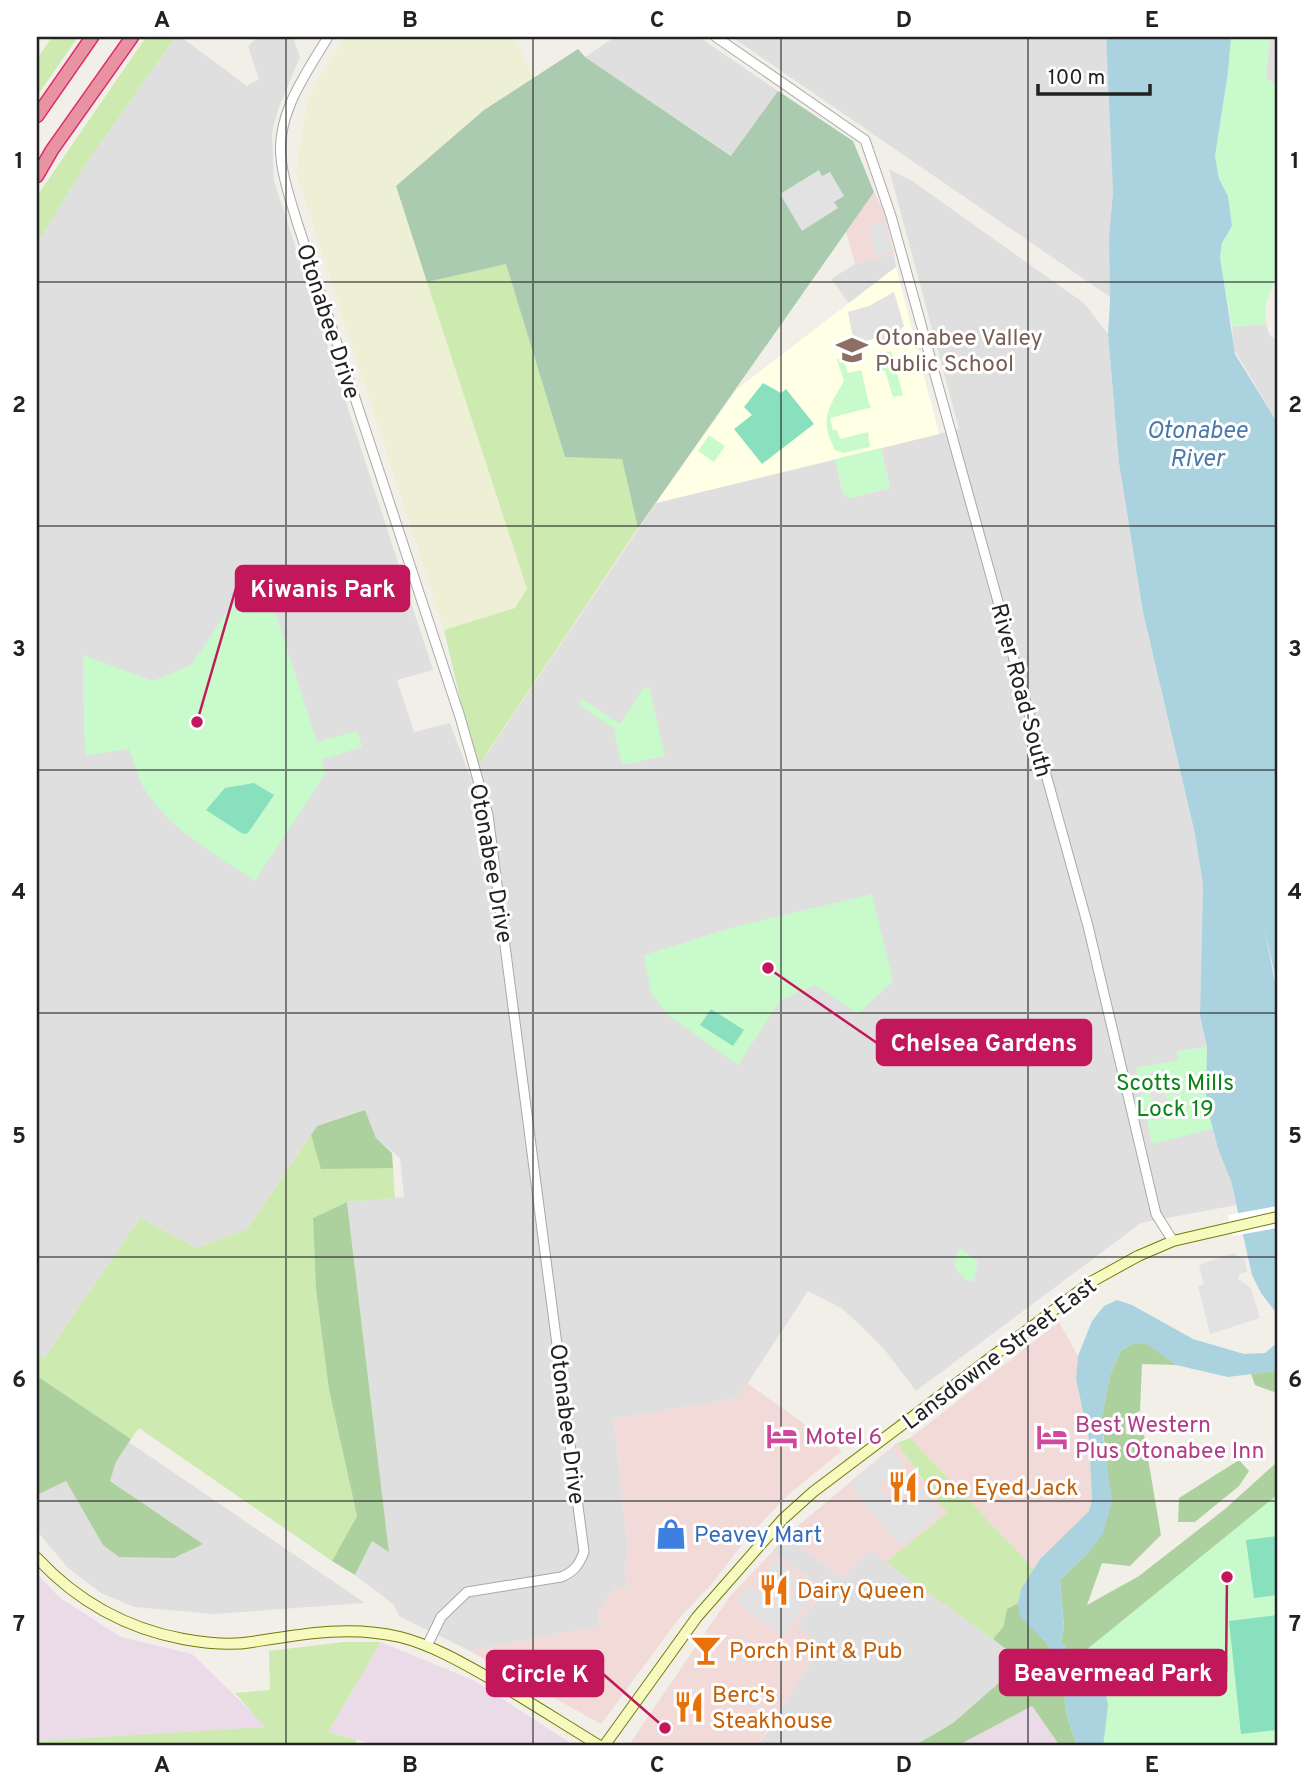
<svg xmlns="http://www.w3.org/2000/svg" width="1314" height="1783" font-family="Overpass,sans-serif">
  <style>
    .residential { fill: #e0dfdf }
    .commercial { fill: #f2dad9 }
    .industrial { fill: #ebdbe8 }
    .education { fill: #ffffe5 }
    .farmland { fill: #eef0d5 }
    .grass { fill: #cdebb0 }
    .forest { fill: #add19e }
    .cemetery { fill: #aacbaf }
    .park { fill: #c8facc }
    .pitch { fill: #88e0be }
    .parking { fill: #e2e2e2 }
    .water { fill: #aad3df }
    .pier { fill: #fff }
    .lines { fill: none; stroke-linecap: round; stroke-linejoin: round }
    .tertiary-casing { stroke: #a9a9a9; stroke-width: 11 }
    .secondary-casing { stroke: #707d05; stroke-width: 12 }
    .motorway-casing { stroke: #dc2a67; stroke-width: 15 }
    .tertiary { stroke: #fff; stroke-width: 9 }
    .secondary { stroke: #f7fabf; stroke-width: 10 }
    .motorway { stroke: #e892a2; stroke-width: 12 }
    .grid { fill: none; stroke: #222; stroke-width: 2; stroke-opacity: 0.55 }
    .labels { text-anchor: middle; stroke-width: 6; stroke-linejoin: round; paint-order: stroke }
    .street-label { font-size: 23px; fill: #222; stroke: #fff }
    .education-label { font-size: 23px; fill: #785e54; stroke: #fff; text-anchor: start }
    .park-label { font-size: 23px; fill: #0c8416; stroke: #fff }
    .hotel-label { font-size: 23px; fill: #b23c85; stroke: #fff; text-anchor: start }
    .food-label { font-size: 23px; fill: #c56008; stroke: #fff; text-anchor: start }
    .shop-label { font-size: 23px; fill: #366cbe; stroke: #fff; text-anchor: start }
    .water-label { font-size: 24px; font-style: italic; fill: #4a7aab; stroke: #fff }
    .leader { fill: none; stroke: #c2185b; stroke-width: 2.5 }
    .callout-dot { fill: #c2185b; stroke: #fff; stroke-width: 2.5 }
    .callout { fill: #c2185b; stroke: #c2185b; stroke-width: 2.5 }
    .callout-label { font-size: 24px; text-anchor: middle; font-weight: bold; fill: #fff }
    .neatline { fill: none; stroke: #222; stroke-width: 2.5 }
    .grid-label { font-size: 23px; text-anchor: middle; font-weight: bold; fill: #222 }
  </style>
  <rect width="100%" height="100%" fill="#f2efe9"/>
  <path class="residential" d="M175 37H181L247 86 259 79 248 46 258 37H293L300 57 278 109 272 133 274 181 433 670 397 680 414 732 450 723 470 776 487 754 656 503 835 459 843 494 851 498 890 488 881 448 959 429 889 169 912 181 1084 303 1108 334 1119 463 1143 612 1195 834 1203 885 1200 1016 1207 1047 1206 1102 1218 1149 1231 1181 1236 1205 1141 1223 916 1391 884 1349 857 1322 841 1308 808 1291 738 1398 614 1419 628 1548 625 1572 628 1588 616 1587 599 1610 600 1626 470 1651 399 1616 393 1604 355 1575 372 1541 389 1551 347 1202 404 1197 400 1158 376 1138 365 1110 317 1126 247 1229 197 1248 140 1218 44 1358 37 1354V244L82 170Z
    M615 37H699L778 91 732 156 585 57Z
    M732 37H1106L1113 192 1109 237 1110 297Z
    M1270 37H1277V87L1266 77Z
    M894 254 896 267 849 303 831 279 855 264Z
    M1266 324 1269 334 1277 341V422L1234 349 1232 327Z
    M129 1442 365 1603 214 1614 134 1607 101 1593 68 1568 37 1531V1495L66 1481 103 1545 203 1544 110 1481 116 1462Z
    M786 1536 842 1578 870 1548 1024 1662 953 1723 914 1746H757L769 1730 794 1626 828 1591 772 1552Z"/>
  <path class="commercial" d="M874 192 884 211 894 254 855 264 846 232Z
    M1059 1322 1078 1356 1076 1379 1089 1439 1092 1500 1089 1511 1040 1559 1034 1569 910 1438Z
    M747 1383 842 1451 789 1494 747 1538 711 1585 680 1617 601 1724 470 1651 600 1626 599 1610 616 1587 628 1588 625 1572 628 1548 614 1419 738 1398Z
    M897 1443 947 1513 886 1562 870 1549 842 1578 786 1536Z
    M772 1552 828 1591 795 1626 822 1645 757 1746H632L631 1742 730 1596Z"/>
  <path class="industrial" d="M37 1574 60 1598 121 1637 192 1654 267 1727 37 1741Z
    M381 1642 475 1681 575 1746H380L328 1732Z
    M1032 1706 1060 1746H957Z"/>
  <path class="education" d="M896 267 939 434 656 503 737 389Z"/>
  <path class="farmland" d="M344 37H514L534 78 484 110 396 186 527 589 515 608 444 630 296 173 308 97Z"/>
  <path class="grass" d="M52 37H78L37 96V59Z
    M146 37H175L82 170 37 244V196Z
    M506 263 565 457 622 458 638 528 479 765 465 720 444 630 515 608 527 589 427 282Z
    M311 1135 322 1168H393L395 1198 347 1202 313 1218 316 1290 329 1390 357 1516 332 1561 139 1428 131 1439 37 1376V1354L44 1358 140 1218 197 1248 247 1229Z
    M910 1438 1034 1569 1021 1589 1018 1603 1007 1609 1003 1627 993 1639 886 1562 947 1513 897 1443Z
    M343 1642H381L328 1732 357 1740 353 1746H37V1741L265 1727 235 1693 270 1690 269 1651Z"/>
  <path class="forest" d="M365 1110 376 1138 392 1153 393 1168 321 1169 311 1135 317 1126Z
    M347 1202 389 1552 372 1541 355 1575 332 1561 357 1516 329 1390 316 1290 313 1218Z
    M1132 1344H1148L1176 1365 1142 1364 1140 1411 1125 1418 1126 1434 1144 1435 1161 1535 1130 1566 1102 1563 1087 1605 1139 1576 1225 1509 1277 1462V1521L1103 1746 1108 1705 1103 1683 1075 1659 1061 1641 1064 1628 1060 1580 1089 1552 1107 1458 1101 1421 1110 1375 1121 1350Z
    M1277 1371V1393L1255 1385 1251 1374Z
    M37 1376 131 1439 116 1462 110 1481 203 1544 174 1558 119 1557 103 1545 66 1481 37 1495Z
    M1239 1460 1249 1471 1239 1486 1195 1522H1178L1179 1498Z
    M1018 1603 1021 1617 1046 1642 1060 1662 1067 1716 1077 1746H1060L1032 1706 957 1746H914L953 1723 1023 1662 993 1639 1003 1627 1007 1609Z"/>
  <path class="cemetery" d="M578 49 585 57 731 156 778 91 853 141 874 192 638 528 622 459 565 457 506 264 427 282 396 186 484 110Z"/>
  <path class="park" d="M1231 37H1270L1266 77 1277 87V275L1265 305 1266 324 1232 327 1220 257 1222 243 1232 226 1228 196 1219 180 1215 156 1228 72Z
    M891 351 903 395 893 397 885 371H881L879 364 885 362 882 354Z
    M843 358 848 373 861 370 869 404 872 407 830 418 833 430H837L840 439 868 432 870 447 843 453 835 450C819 419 828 409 844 381L837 359Z
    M709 435 725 446 714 462 698 451Z
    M881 448 890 488 850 498 843 494 835 459Z
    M253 574 267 586 317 742 357 731 362 747 322 760 325 774 255 881C216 854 171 831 145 790 138 778 134 762 129 749L86 755 84 734 83 655 153 681 191 665Z
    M649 687 665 756 622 765 614 733 616 730 578 704 582 699 620 724 643 689Z
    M872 894 893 981 858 1014 815 985 780 1001 738 1065 668 1015 651 993 644 955 734 927Z
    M1207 1047 1206 1102 1213 1129 1152 1144 1136 1068 1178 1060 1177 1051Z
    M960 1248 978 1262 973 1282 965 1279 955 1268 956 1254Z
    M1277 1495V1746H1103L1108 1705 1075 1659Z"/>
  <path class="pitch" d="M763 383 781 393 786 389 814 424 762 464 734 429 752 415 744 407Z
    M254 783 274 795 248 833 243 834 206 810 225 788Z
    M711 1009 744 1030 733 1046 700 1025Z
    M1277 1536V1595L1254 1598 1246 1540Z
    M1277 1615V1730L1241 1734 1229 1621Z"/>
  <path class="parking" d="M819 170 822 176 830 172 844 196 834 202 838 208 802 231 780 194Z
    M884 221 892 252 876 256 868 226Z
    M894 292 904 326 893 337 892 343 879 346 877 338 854 344 848 312 869 306Z
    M1154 1071 1169 1104 1166 1109 1168 1117 1152 1121 1148 1106 1154 1104 1142 1076Z
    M1233 1253 1245 1260 1247 1272 1239 1274 1238 1279 1251 1288 1260 1318 1210 1334 1198 1286 1204 1284 1199 1265Z
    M892 1449 904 1465 878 1485 897 1509 925 1488 941 1514 900 1547 850 1487 854 1483 852 1480Z
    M774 1560 818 1592 782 1636 736 1602 750 1585 781 1608 795 1590 767 1569Z"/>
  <path class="water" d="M1106 37H1231L1228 72 1215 156 1219 179 1228 196 1232 226 1222 243 1220 257 1235 354 1277 422V985L1264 927 1277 992V1314L1261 1293 1252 1275 1231 1181 1218 1149 1206 1102 1207 1047 1200 1016 1203 885 1195 834 1143 612 1119 463 1108 334 1110 303 1109 237 1113 192Z
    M1117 1300 1132 1305 1193 1339 1244 1354 1265 1353 1277 1343V1371L1228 1377 1176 1365 1147 1344H1132L1121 1350 1110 1375 1101 1421 1112 1501 1103 1534 1089 1552 1060 1580 1064 1628 1061 1641 1075 1659 1103 1682 1108 1705 1103 1746H1077L1067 1716 1060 1662 1046 1642 1020 1617 1018 1603 1021 1589 1040 1559 1089 1511 1092 1500 1089 1439 1076 1379 1078 1356 1092 1321 1104 1306Z"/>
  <path class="pier" d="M1277 1206V1228L1233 1236 1228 1215Z"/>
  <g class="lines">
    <defs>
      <path id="tertiary" d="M328 37C307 72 276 114 281 158 283 180 291 201 297 222L460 717 488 815 584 1552C579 1565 574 1572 561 1577L467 1592 441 1617 427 1646
        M716 37 865 140 891 216 1088 926 1156 1214 1173 1241"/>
      <path id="secondary" d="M37 1558C77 1601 124 1628 183 1639 205 1643 229 1646 252 1642 302 1634 349 1625 400 1637 432 1645 463 1663 491 1679 528 1701 564 1724 600 1746
        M604 1746 697 1617 783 1519 813 1492 1091 1282 1138 1256 1173 1241 1277 1217"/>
      <path id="motorway" d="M37 116 92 37
        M37 176 52 150 132 37"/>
    </defs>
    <use href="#tertiary" class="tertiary-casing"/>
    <use href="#secondary" class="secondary-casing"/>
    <use href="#motorway" class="motorway-casing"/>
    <use href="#tertiary" class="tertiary"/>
    <use href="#secondary" class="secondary"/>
    <use href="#motorway" class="motorway"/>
  </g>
  <path class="grid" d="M286 37V1746M533 37V1746M781 37V1746M1028 37V1746M37 282H1277M37 526H1277M37 770H1277M37 1013H1277M37 1257H1277M37 1501H1277"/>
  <defs>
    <symbol id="school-bare" viewBox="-9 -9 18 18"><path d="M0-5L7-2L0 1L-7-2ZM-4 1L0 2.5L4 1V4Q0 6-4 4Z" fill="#8d6e63" stroke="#fff" stroke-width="2.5" paint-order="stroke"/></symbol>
    <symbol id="hotel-bare" viewBox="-9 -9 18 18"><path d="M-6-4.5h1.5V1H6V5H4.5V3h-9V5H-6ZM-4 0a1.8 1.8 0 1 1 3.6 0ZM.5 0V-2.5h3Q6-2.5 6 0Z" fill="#d1479c" stroke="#fff" stroke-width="2.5" paint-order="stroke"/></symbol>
    <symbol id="restaurant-bare" viewBox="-9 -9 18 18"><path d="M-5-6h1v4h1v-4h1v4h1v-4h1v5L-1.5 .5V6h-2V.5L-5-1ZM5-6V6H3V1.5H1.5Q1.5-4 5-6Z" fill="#e8710a" stroke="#fff" stroke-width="2.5" paint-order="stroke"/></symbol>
    <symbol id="shop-bare" viewBox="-9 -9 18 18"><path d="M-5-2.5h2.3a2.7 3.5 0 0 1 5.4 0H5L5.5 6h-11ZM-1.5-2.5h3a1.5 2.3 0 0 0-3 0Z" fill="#3f7fe0" stroke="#fff" stroke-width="2.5" paint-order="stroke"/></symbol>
    <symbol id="bar-bare" viewBox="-9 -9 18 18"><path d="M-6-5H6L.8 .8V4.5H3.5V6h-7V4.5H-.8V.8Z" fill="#e8710a" stroke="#fff" stroke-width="2.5" paint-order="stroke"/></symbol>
  </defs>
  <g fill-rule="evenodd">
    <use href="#school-bare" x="830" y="328" width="44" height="44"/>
    <use href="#hotel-bare" x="760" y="1414" width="44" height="44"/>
    <use href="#hotel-bare" x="1030" y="1415" width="44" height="44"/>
    <use href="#restaurant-bare" x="881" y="1465" width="44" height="44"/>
    <use href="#shop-bare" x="649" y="1512" width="44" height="44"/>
    <use href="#restaurant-bare" x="752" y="1568" width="44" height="44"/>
    <use href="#bar-bare" x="684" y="1628" width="44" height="44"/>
    <use href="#restaurant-bare" x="667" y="1685" width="44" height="44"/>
  </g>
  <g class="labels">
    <g class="street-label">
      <text transform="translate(329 321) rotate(72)" y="8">Otonabee Drive</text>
      <text transform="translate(1022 690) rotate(75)" y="8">River Road South</text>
      <text transform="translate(492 863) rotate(80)" y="8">Otonabee Drive</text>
      <text transform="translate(999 1353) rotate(-37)" y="8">Lansdowne Street East</text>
      <text transform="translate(568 1424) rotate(83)" y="8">Otonabee Drive</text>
    </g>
    <g class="education-label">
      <text x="875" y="345">Otonabee Valley<tspan x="875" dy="26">Public School</tspan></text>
    </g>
    <g class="park-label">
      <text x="1175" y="1090">Scotts Mills<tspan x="1175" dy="26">Lock 19</tspan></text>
    </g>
    <g class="hotel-label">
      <text x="1075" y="1432">Best Western<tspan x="1075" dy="26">Plus Otonabee Inn</tspan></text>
      <text x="805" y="1444">Motel 6</text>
    </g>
    <g class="food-label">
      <text x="926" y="1495">One Eyed Jack</text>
      <text x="797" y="1598">Dairy Queen</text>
      <text x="729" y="1658">Porch Pint &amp; Pub</text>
      <text x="712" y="1702">Berc's<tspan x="712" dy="26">Steakhouse</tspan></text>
    </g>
    <g class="shop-label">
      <text x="694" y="1542">Peavey Mart</text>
    </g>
    <g class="water-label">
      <text x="1197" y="438">Otonabee<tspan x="1197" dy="28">River</tspan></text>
    </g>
  </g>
  <path class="leader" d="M197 722L236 588M768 968L877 1043M1227 1577L1226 1672M665 1728L603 1674"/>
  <g class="callout-dot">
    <circle cx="197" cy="722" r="7"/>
    <circle cx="768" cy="968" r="7"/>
    <circle cx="1227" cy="1577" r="7"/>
    <circle cx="665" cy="1728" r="7"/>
  </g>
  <g class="callout">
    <rect x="236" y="566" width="173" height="45" rx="7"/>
    <rect x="877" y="1020" width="214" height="45" rx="7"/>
    <rect x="1000" y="1650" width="226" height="45" rx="7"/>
    <rect x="487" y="1651" width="116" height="45" rx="7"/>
  </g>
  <g class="callout-label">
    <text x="323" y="597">Kiwanis Park</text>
    <text x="984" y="1051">Chelsea Gardens</text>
    <text x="1113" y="1681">Beavermead Park</text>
    <text x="545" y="1682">Circle K</text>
  </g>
  <rect width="1314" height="1783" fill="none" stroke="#ffffff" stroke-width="77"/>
  <path d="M1038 84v10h112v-10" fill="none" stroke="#222222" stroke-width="3.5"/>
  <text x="1048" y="84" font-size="21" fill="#222222" stroke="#ffffff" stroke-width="5" paint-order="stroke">100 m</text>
  <rect x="38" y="38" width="1238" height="1706" class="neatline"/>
  <g class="grid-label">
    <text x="162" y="27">A</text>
    <text x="410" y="27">B</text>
    <text x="657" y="27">C</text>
    <text x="904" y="27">D</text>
    <text x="1152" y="27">E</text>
    <text x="19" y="168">1</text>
    <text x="1295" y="168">1</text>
    <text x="19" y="412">2</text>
    <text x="1295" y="412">2</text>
    <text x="19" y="656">3</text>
    <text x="1295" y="656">3</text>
    <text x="19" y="899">4</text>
    <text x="1295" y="899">4</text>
    <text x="19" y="1143">5</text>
    <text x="1295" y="1143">5</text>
    <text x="19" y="1387">6</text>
    <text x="1295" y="1387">6</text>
    <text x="19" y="1631">7</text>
    <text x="1295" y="1631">7</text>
    <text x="162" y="1772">A</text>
    <text x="410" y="1772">B</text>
    <text x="657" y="1772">C</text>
    <text x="904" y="1772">D</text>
    <text x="1152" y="1772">E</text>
  </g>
</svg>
